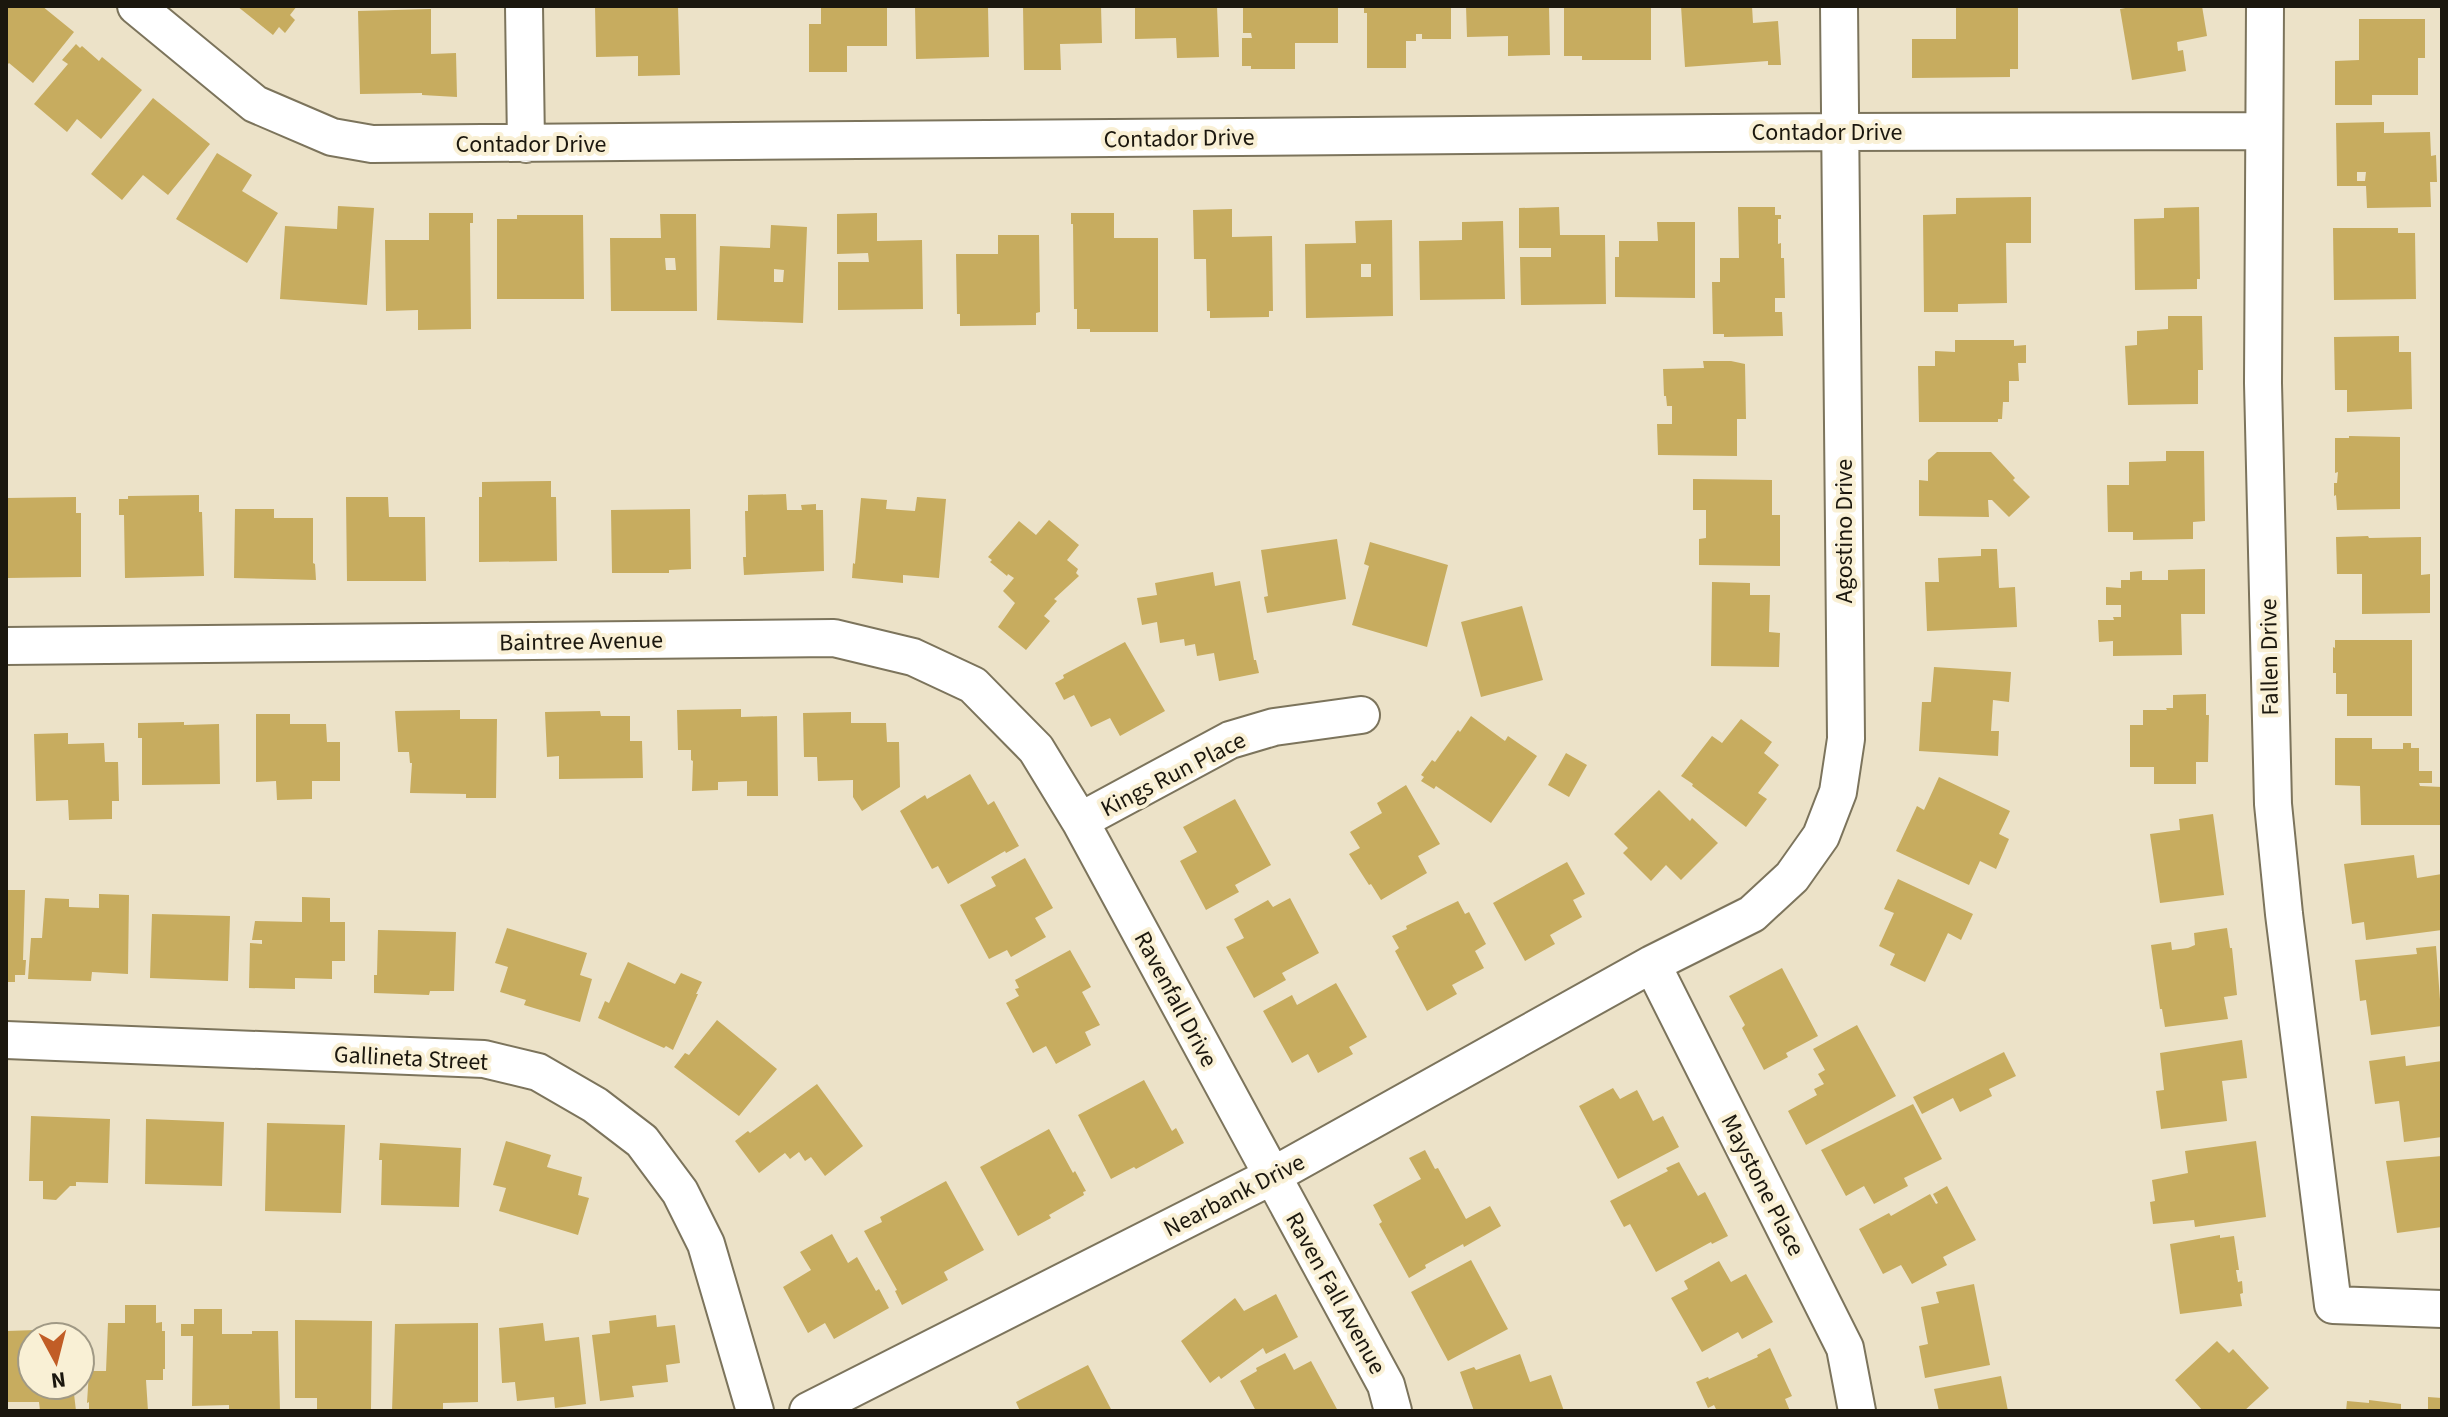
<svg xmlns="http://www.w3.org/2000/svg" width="2448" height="1417" font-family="'Source Sans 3',sans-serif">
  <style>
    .building { fill: #c7ac5f; fill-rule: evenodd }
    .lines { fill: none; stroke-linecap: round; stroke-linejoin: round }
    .minor-casing { stroke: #7c745c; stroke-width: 40 }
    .minor { stroke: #fff; stroke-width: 36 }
    .labels { text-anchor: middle; stroke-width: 8; stroke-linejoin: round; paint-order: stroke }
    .street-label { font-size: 24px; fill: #1b170e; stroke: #f9f0d5 }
  </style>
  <rect width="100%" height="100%" fill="#ece2c8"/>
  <path class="building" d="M6 6H42L74 32 33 83 9 63 6 66Z
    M237 6H297L290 15 295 20 285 33 279 27 273 35Z
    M595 6H678L680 75 638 76V56L596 57Z
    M821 6H887V46H847V72H809V24H821Z
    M915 6H988L989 57 916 59Z
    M1023 6H1101L1102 43 1060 44 1061 70H1024Z
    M1135 6H1217L1219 57 1177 58 1176 38 1135 39Z
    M1243 6H1338V43H1295V69H1251V66H1242V38H1252L1251 33H1243Z
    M1364 6H1451V39H1422V34H1416V41H1406V68H1367V13H1364Z
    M1466 6H1549L1550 55 1508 56V36L1467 37Z
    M1564 6H1651V60H1582V56H1564Z
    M1681 6H1752L1753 23 1778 21 1781 65H1768V61L1685 67Z
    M1956 6H2018V69H2010V77L1912 78V39H1956Z
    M2136 6H2202L2207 36 2177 42 2178 51 2183 50 2186 71 2132 80 2120 9Z
    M431 9V54L456 53 457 97 422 95V93L360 94 358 11Z
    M2359 19H2425V58H2418V95H2372V105H2335V61L2359 60Z
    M76 44 80 48 82 46 99 61 102 57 142 90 101 139 77 119 67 132 34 104 68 64 62 60Z
    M153 98 210 144 168 195 143 175 122 200 91 174Z
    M2384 122V133L2430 132 2431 156 2436 155 2437 182H2430L2431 207 2367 208 2366 186H2337L2336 123ZM2357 172H2366L2365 181H2357Z
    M217 153 252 175 242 191 278 213 247 263 176 219Z
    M2031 197V243H2006L2007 303 1958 304V312H1924L1923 215 1956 214V198Z
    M338 206 374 208 367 305 280 299 285 226 337 229Z
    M1559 207 1560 235H1605L1606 304 1521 305 1520 257H1551V248H1519V208Z
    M1738 207H1775V215H1781V219H1778V244L1781 243V258H1784L1785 298H1775V312H1782L1783 336 1724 337V334H1713L1712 282H1720V258H1739Z
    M2199 207 2200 279H2197V289L2135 290 2134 219 2164 218V208Z
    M1232 209V237L1272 236 1273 311H1269V317L1210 318V311H1207L1206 259H1194L1193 210Z
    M429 213H473V223H470L471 329 418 330V310L386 311 385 240H429Z
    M877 213V241L922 240 923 309 838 310V262H869L868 253 837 254V214Z
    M1071 213H1114V238H1158V332H1090V329H1077V309H1074L1073 224H1071Z
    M660 214H696L697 311H611L610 238H661ZM665 258H675L676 270H666Z
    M517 215H583L584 299H497V219H517Z
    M1392 220 1393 316 1306 318 1305 244 1356 243 1355 221ZM1361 264H1371V277H1361Z
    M1503 221 1505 299 1420 300 1419 241 1462 240V222Z
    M1657 222H1695V298L1615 297V257H1619V241H1658Z
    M771 225 807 227 803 323 717 320 720 246 770 248ZM774 269 784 270 783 282H774Z
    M2333 228H2398V233H2415L2416 299 2334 300Z
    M998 235H1039L1040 312 1036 313V325L960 326V314H957L956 254H998Z
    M2168 316H2202L2203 370H2198V404L2128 405 2125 346 2137 345V331L2168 329Z
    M2399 336V352H2411L2412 409 2347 412V390H2335L2334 337Z
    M1955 340H2014V346L2026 345V363H2018L2019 381H2009V402H2003L2002 419H1998V422H1919L1918 366H1935V351L1955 352Z
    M1703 361H1731L1745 364 1746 419H1737V456L1658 455 1657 424H1672V406H1667L1666 396H1664L1663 369 1704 368Z
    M2349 436 2400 437V509L2337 510 2336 495 2334 496V483H2337L2338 472 2335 473V438H2349Z
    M2166 451H2204L2205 521 2193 522V539L2133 540V532H2108L2107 485H2129V462L2166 461Z
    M1937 452H1991L2015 478 2013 480 2030 497 2009 517 1992 500H1988L1989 517 1919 516V480L1928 481V460Z
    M1693 479 1772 480V515H1780V566L1699 565V539L1706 538V510H1693Z
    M551 481V497H556L557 561 479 562V497H482V482Z
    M786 494 787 510H802L801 505 816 504V510H823L824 571 744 575 743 557H746L745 511H748V495Z
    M199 495V512H202L204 576 125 578 124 515H119V499H128V496Z
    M76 497V513H81V577L6 578 7 498Z
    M346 497H388L389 517H425L426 581H347Z
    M917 497 946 499 939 578 903 575V583L852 578 853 563 855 564 861 498 887 500 886 509 915 511Z
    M235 509H274V518H313V563L315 564 316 580 234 578Z
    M690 509 691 569 669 570V573H612L611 510Z
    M1049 520 1079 545 1067 560 1078 569 1076 573 1079 576 1054 599 1057 601 1044 616 1050 621 1026 650 998 627 1015 603 1003 591 1014 578 1008 574 1007 576 990 562 992 560 988 557 1019 521 1036 535Z
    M2368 536 2369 538 2421 537V575L2430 574V613L2362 614V574H2337L2336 537Z
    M1337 539 1346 599 1267 613 1264 597 1268 596 1261 550Z
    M1370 542 1448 565 1427 647 1352 625 1369 566 1364 564Z
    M1981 549H1997L1999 588 2015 587 2017 627 1927 631 1925 582H1939L1938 558 1981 556Z
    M2205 569V614H2181L2182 655 2113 656V641L2099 642 2098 620H2114L2113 617H2121V605H2106V587L2121 588V580H2130V572L2142 571V580H2168V570Z
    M1213 572 1215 586 1240 581 1254 660H1256L1259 673 1219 681 1214 653 1197 656 1195 644 1185 646 1184 639 1160 643 1157 622 1142 625 1137 598 1157 595 1155 583Z
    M1712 582 1750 583V595H1770L1769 632 1780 633 1779 667 1711 666Z
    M1522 606 1543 680 1481 697 1461 622Z
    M2335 640H2412V716H2347V694H2336V673H2333V647L2335 648Z
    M1125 642 1165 711 1120 736 1110 718 1091 727 1074 695 1064 700 1055 683 1064 678 1063 675Z
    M1934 667 2011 672 2009 702 1993 700 1991 731H1999L1998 756 1919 751 1922 702H1931Z
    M2206 694V715H2209L2208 762H2196V784H2154V767H2130V725H2143V710H2167L2166 708H2173V695Z
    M741 709V717L777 716 778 796H747V781L718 782V790L692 791 693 761 691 760V750H678L677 710Z
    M460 710V719H497L496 798H466V794L410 793 412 763H410L409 752H398L395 711Z
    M600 711 601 716H630V741H642L643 778 559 779V756L547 757 545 712Z
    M851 712V723H886L887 742H899L900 787 862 811 853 797V780L818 781 817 757H804L803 713Z
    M256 714H290V724H326L327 742H340V781H312V799L277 800 276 781 256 782Z
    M1471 716 1505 741 1508 736 1537 756 1491 823 1436 786 1434 789 1421 781 1424 777 1421 775 1432 760 1435 762 1458 730 1460 732Z
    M1741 719 1772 742 1764 753 1779 765 1758 793 1767 799 1746 827 1692 786 1693 784 1681 776 1712 736 1722 743Z
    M184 722V725L219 724 220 784 142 785V738H138V723Z
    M68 733V744L104 743 105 762H118L119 801H112V819L69 820 68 800 36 801 34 734Z
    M2335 738H2372V749H2403V743H2411V748H2419V771H2432V783H2419L2420 786 2442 787V825H2361L2360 786 2335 785Z
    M1566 753 1587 765 1569 797 1548 785Z
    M970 774 988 805 994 801 1019 846 1006 853 1005 851 948 884 938 866 932 869 900 811 925 795 927 799Z
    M1939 777 2010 811 1999 834 2009 839 1996 869 1980 861 1969 885 1896 851 1917 806 1924 810Z
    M1406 785 1440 844 1418 856 1427 873 1381 900 1371 884 1369 885 1349 854 1360 848 1350 832 1382 813 1377 803Z
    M1659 790 1690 821 1692 818 1718 843 1681 880 1666 865 1651 881 1623 853 1628 848 1614 834Z
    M1235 799 1271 865 1235 885 1239 892 1206 910 1180 861 1197 852 1183 827Z
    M2213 814 2224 895 2160 903 2150 834 2180 830 2179 819Z
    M2414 855 2417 878 2442 874V930L2366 940 2364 922 2352 924 2344 864Z
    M1025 858 1053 908 1035 918 1046 937 1011 957 1007 950 989 959 960 905 996 886 991 877Z
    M1567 862 1585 894 1573 900 1582 917 1550 935 1555 944 1525 961 1493 903Z
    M1898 879 1973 914 1961 940 1948 933 1925 982 1890 965 1895 954 1879 946 1894 913 1884 909Z
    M6 890H25L23 960H26L25 975H15V982H6Z
    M99 894 129 895 128 974 92 972 91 981 28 979 31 938H42L45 898 69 899V907L99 908Z
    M302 897 330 898V922H345V961H332V979L295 978V989L249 988 250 943 262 944V940H252L255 921 302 922Z
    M1290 898 1319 953 1282 973 1286 980 1254 998 1226 947 1244 938 1234 919 1268 900 1273 907Z
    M1458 901 1465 914 1469 912 1486 944 1475 951 1484 968 1452 985 1457 994 1427 1011 1395 951 1399 948 1392 936 1407 929 1406 926Z
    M152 914 230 916 228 981 150 978Z
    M507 928 587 953 580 975 592 979 580 1022 524 1005 526 1000 500 992 508 967 495 963Z
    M2227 928 2230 948H2232L2237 995 2224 997 2228 1019 2165 1027 2162 1009H2160L2151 945 2171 942 2172 950 2188 948 2195 945 2194 933Z
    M378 930 456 932 454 991H430L429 995 374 993V975H377Z
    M2436 946 2442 1026 2371 1035 2366 1000 2360 1001 2355 960 2417 954 2416 948Z
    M1070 950 1091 987 1082 992 1100 1025 1085 1032 1091 1045 1056 1064 1046 1046 1033 1053 1006 1003 1019 996 1015 989 1019 988 1015 980Z
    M628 962 675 984 681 973 702 982 696 994H698L673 1050 666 1046 664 1048 598 1018 605 1001 609 1003Z
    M1782 968 1818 1036 1786 1053 1788 1057 1764 1070 1742 1028 1745 1025 1729 996Z
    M1336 983 1367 1037 1349 1047 1353 1054 1318 1073 1308 1054 1292 1063 1263 1011 1292 995 1297 1005Z
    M717 1020 777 1069 739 1116 674 1067 685 1053 689 1055Z
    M1857 1025 1896 1096 1806 1145 1788 1111 1817 1095 1814 1089 1824 1084 1818 1074 1825 1070 1813 1049Z
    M2242 1040 2247 1078 2222 1081 2227 1121 2161 1129 2156 1091 2164 1090 2160 1053Z
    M2004 1052 2016 1076 1989 1089 1992 1096 1960 1112 1953 1098 1922 1114 1913 1097Z
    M2405 1056 2406 1066 2442 1061V1137L2404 1142 2399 1101 2375 1104 2369 1061Z
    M1144 1080 1172 1131 1176 1128 1184 1143 1136 1169 1134 1167 1111 1179 1078 1115Z
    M817 1084 863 1146 825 1176 811 1157 805 1161 799 1152 790 1159 785 1153 759 1173 735 1141 748 1131 750 1133Z
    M1613 1088 1620 1099 1637 1090 1653 1121 1663 1116 1679 1147 1618 1179 1579 1106Z
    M1913 1104 1942 1159 1904 1178 1908 1186 1874 1204 1864 1186 1846 1196 1821 1150Z
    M31 1116 110 1119 108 1183 76 1182V1186H70L56 1200 43 1199V1181H29Z
    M146 1119 224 1122 222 1186 145 1184Z
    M267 1123 345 1125 341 1213 265 1211Z
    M1049 1129 1073 1173 1075 1171 1086 1191 1083 1192 1084 1195 1049 1215 1051 1218 1018 1236 980 1167Z
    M506 1141 551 1155 547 1167 582 1177 578 1195 589 1198 578 1235 499 1211 506 1188 493 1185Z
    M2256 1141 2266 1217 2195 1227 2194 1220 2153 1224 2150 1202 2155 1201 2152 1180 2188 1173 2185 1151Z
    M380 1143 461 1148 459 1207 381 1205 382 1160H379Z
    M1425 1150 1435 1169 1438 1168 1466 1219 1490 1206 1501 1226 1464 1247 1463 1244 1425 1265 1426 1268 1409 1278 1379 1224 1382 1222 1373 1205 1421 1179 1409 1158Z
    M2442 1156V1227L2397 1233 2386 1161Z
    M1679 1162 1698 1196 1705 1192 1728 1236 1712 1244 1711 1242 1656 1272 1630 1224 1624 1227 1610 1201 1668 1171 1666 1168Z
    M946 1181 984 1250 944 1272 948 1280 902 1305 895 1291 897 1290 864 1231 882 1222 880 1217Z
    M1947 1186 1976 1240 1943 1257 1947 1265 1912 1284 1901 1265 1883 1274 1859 1229 1889 1213 1891 1216 1930 1194 1936 1204 1938 1203 1933 1194Z
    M832 1234 848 1263 857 1257 876 1291 879 1289 889 1308 834 1339 825 1323 808 1333 783 1287 811 1270 800 1252Z
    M2220 1235V1238L2234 1236 2239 1270H2236L2238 1282 2242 1281 2243 1293 2240 1294 2242 1306 2180 1314 2170 1244Z
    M1471 1260 1508 1329 1448 1361 1411 1292Z
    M1719 1261 1731 1282 1746 1274 1773 1322 1742 1339 1738 1332 1702 1352 1671 1298 1688 1289 1684 1281Z
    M1974 1284 1990 1365 1925 1378 1919 1346 1928 1344 1921 1307 1939 1303 1936 1292Z
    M1276 1294 1298 1337 1266 1354 1263 1348 1221 1379 1219 1376 1210 1383 1181 1341 1235 1298 1244 1311Z
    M125 1305H156V1323L162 1322V1331H165V1369H163V1380H146L148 1411H89V1402L87 1403 89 1371H106L108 1323H125Z
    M194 1309H222V1334H252V1331H278L280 1411H229V1405L192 1406 193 1336H181V1324H194Z
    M656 1315 657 1327 675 1325 680 1363 666 1365 668 1382 632 1386 634 1397 600 1401 592 1335 610 1333 609 1321Z
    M295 1320 372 1321 371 1409H317V1398H295Z
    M478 1323V1402L443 1403V1410L392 1411 395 1324Z
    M543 1323 545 1341 579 1337 586 1404 555 1408 554 1397 517 1401 515 1382 502 1383 499 1328Z
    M37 1330V1337H32V1385H73L76 1411H40L39 1402H6V1331Z
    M2217 1341 2229 1353 2233 1349 2269 1388 2244 1411H2203L2175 1380Z
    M1770 1348 1792 1396 1785 1399 1790 1411H1717L1714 1405 1708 1408 1696 1382 1708 1377 1709 1379 1758 1357 1757 1355Z
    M1285 1353 1294 1370 1311 1361 1338 1411H1256L1240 1381 1257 1371 1256 1368Z
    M1520 1354 1530 1382 1551 1375 1564 1411H1474L1460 1372 1474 1367 1476 1370Z
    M1088 1365 1112 1411H1020L1016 1402Z
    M2001 1376 2008 1411H1939L1934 1389Z
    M2428 1397 2442 1398V1411H2428Z
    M2369 1400 2401 1404V1411H2346L2347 1401 2369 1403Z"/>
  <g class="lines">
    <defs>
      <path id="minor" d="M136 6 255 104 332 137 372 144 1840 132 2264 131
        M524 6 526 144
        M2265 6 2263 383 2273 804 2284 914 2333 1305 2442 1309
        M6 646 834 638 913 657 973 685 1036 749 1080 821 1386 1385 1393 1411
        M1080 821 1230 740 1274 727 1361 715
        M1652 964 1845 1348 1857 1411
        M6 1040 484 1059 538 1072 595 1105 642 1141 680 1192 706 1244 755 1411
        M808 1411 1272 1176 1652 964 1752 914 1792 877 1821 836 1838 792 1846 739 1839 6"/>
    </defs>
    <use href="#minor" class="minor-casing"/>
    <use href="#minor" class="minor"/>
  </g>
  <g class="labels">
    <g class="street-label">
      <text x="1827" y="140">Contador Drive</text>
      <text transform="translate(1179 138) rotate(-1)" y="8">Contador Drive</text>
      <text x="531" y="152">Contador Drive</text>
      <text transform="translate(1844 531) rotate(-90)" y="8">Agostino Drive</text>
      <text transform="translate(581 641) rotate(-1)" y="8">Baintree Avenue</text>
      <text transform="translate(2269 657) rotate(-91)" y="8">Fallen Drive</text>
      <text transform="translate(1173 774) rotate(-27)" y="8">Kings Run Place</text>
      <text transform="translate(1176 999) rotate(62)" y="8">Ravenfall Drive</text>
      <text transform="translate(411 1058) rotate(3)" y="8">Gallineta Street</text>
      <text transform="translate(1763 1185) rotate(63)" y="8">Maystone Place</text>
      <text transform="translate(1234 1195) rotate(-27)" y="8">Nearbank Drive</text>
      <text transform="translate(1336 1293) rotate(61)" y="8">Raven Fall Avenue</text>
    </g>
  </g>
  <rect width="2448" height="1417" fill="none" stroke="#1b170e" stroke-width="16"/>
  <g transform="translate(56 1361) rotate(173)"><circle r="38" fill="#f9f0d5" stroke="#a09985" stroke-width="2"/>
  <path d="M0-6L14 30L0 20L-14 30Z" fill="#c15d26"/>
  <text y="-12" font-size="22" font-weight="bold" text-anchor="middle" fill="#1b170e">N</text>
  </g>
</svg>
